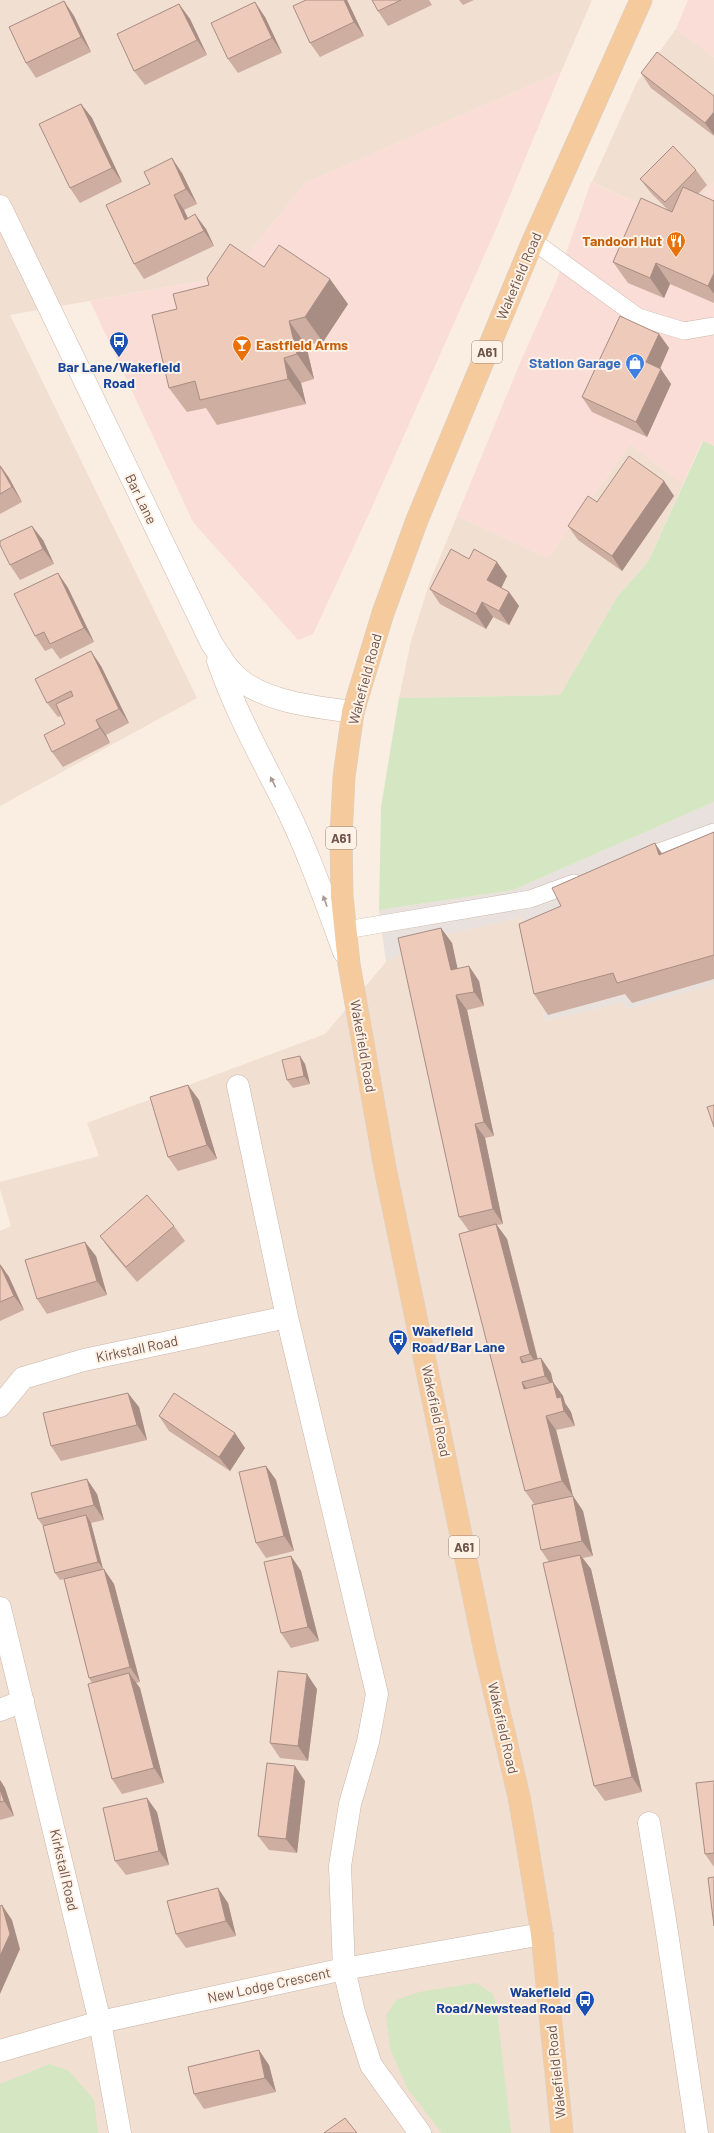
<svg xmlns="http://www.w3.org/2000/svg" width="714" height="2133" font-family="Barlow,sans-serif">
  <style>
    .residential { fill: #f1dfd1 }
    .commercial { fill: #faddd6 }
    .industrial { fill: #e9e1dd }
    .green { fill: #d5e6c2 }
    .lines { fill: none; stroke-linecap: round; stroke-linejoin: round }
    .service-casing { stroke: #cab5a9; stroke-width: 18 }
    .minor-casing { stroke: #cab5a9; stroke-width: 23 }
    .secondary-casing { stroke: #cfb6aa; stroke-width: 23 }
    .primary-casing { stroke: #d7cfcc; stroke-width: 23 }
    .service { stroke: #fff; stroke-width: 17 }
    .minor { stroke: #fff; stroke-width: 22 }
    .secondary { stroke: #fff; stroke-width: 22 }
    .primary { stroke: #f5cb9e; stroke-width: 22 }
    .wall { fill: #cdaea1 }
    .shaded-wall { fill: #a78d83 }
    .building { fill: #eecabb; stroke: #a78d83 }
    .oneway { fill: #a99892 }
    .labels { text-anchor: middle; stroke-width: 4; stroke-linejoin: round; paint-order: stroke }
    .shield { fill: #fef2e7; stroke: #9b8379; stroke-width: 1 }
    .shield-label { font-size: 13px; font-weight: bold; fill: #70544a }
    .food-label { font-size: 14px; font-weight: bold; fill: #c56008; stroke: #fef2e7; text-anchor: end }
    .street-label { font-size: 14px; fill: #70544a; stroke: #fef2e7 }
    .shop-label { font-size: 14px; font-weight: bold; fill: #366cbe; stroke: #fef2e7; text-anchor: end }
    .transit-label { font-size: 14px; font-weight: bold; fill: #164399; stroke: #fef2e7 }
  </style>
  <rect width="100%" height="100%" fill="#faeee2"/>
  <path class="residential" d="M0 0H592L561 72 305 183 230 276 10 315 197 698 0 806Z
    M676 29 714 57V182L679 223 592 182 637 82Z
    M630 444 683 484 648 562 617 597 560 695 399 698 411 641 430 581 457 516 548 558Z
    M522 917 545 1021 624 1002 626 1009 714 984V2133H0V1231L11 1226 0 1189V1182L99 1156 87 1123 325 1034 386 962 425 940Z"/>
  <path class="commercial" d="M688 0H714V57L676 29Z
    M561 72 496 229 368 516 313 634 298 640 193 522 90 301 230 276 305 183Z
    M591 182 679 223 714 182V446L702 441 683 484 630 444 548 558 457 516 520 363 556 282Z"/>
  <path class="industrial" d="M714 802V984L626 1010 624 1002 545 1021 522 917 425 940 386 962 379 910 513 890Z"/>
  <path class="green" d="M703 441 714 446V802L513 890 379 910 381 807 399 698 560 695 617 597 648 562Z
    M476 1983 493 1994 497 2011 511 2133H442L407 2088 390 2048 386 2016 396 2000 419 1992Z
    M50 2064 69 2071 94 2100 98 2133H0V2084Z"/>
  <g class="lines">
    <defs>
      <path id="service" d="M533 241 638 317 684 331 714 326
        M640 859 714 832
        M346 930 530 899 574 883"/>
      <path id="minor" d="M238 1086 287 1317 377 1694 368 1742 350 1804 340 1866 344 1969 354 2012 371 2065 420 2133
        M0 1406 23 1378 84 1360 287 1317
        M0 1608 100 2022 120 2133
        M0 1710 23 1701
        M649 1823 666 1926 697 2133
        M0 2051 100 2022 344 1969 542 1934"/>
      <path id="secondary" d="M0 206 212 644C219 654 224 664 232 672 258 702 317 707 353 712
        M218 661C236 713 261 757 286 807 309 854 326 903 344 952"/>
      <path id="primary" d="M562 2133 542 1934 525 1831 519 1797 485 1651 385 1168 349 964 342 896 341 837 344 777 353 712 383 613 417 520 533 241 641 0"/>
    </defs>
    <use href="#service" class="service-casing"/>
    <use href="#minor" class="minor-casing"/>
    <use href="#secondary" class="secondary-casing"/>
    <use href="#primary" class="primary-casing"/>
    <use href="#service" class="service"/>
    <use href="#minor" class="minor"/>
    <use href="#secondary" class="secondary"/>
    <use href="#primary" class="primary"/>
  </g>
  <path class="wall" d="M347 0 364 36 320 57 310 43Z
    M372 0H429L432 5 388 26 378 11Z
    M459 0H474L463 5Z
    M64 1 74 16 91 52 36 78 26 63Z
    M179 4 190 19 207 55 145 85 134 71Z
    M265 17 282 53 238 73 228 59Z
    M641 73 714 96V136L651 88Z
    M81 104 92 118 122 182 80 203 70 188Z
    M696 170 707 185 698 194 714 201V303L670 284 664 298 628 283 613 262 668 210 651 193 640 179Z
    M182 173 197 204 184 210 188 218 206 229 214 246 144 279 134 264Z
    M264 267 348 304 323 342 306 345 314 379 301 383 306 404 217 425 206 408 187 412 169 388 177 309 209 285Z
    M659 334 669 348 660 369 671 384 647 437 592 412 582 397Z
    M0 465 9 478 22 502 0 514Z
    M664 481 674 496 622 571 578 540 568 526 597 502Z
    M43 540 54 564 20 580 10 565Z
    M469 559 507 576 501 588 509 592 519 606 509 625 493 617 486 629 440 604 430 589Z
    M58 573 68 588 94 642 60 659 52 648 45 651 35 636Z
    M101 666 129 723 106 735 110 743 63 767 52 752 65 724 61 716 58 717 47 703Z
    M714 832V979L632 1003 625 994 548 1015 534 994 561 906 662 853Z
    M441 928 452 943 457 968 479 981 484 1006 467 1010 494 1136 485 1138 503 1224 497 1225 507 1239 538 1359 541 1358 551 1373 553 1382 563 1396 565 1403 571 1412 575 1426 556 1430 573 1496 563 1498 573 1496 583 1511 593 1556 583 1558 591 1569 642 1792 605 1801 594 1786 549 1562 541 1550 534 1504 525 1491 469 1231 459 1217Z
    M305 1064 310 1084 293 1088 287 1080Z
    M199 1100 217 1159 178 1171 168 1157Z
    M174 1226 185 1241 137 1282 110 1250 100 1236Z
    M96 1256 107 1295 47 1314 37 1299Z
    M0 1264 9 1277 24 1310 0 1321Z
    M139 1407 147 1440 61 1461 51 1446Z
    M159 1416 245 1448 230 1471 169 1431Z
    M266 1466 276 1480 294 1551 266 1558 256 1543Z
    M97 1494 104 1520 91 1523 103 1569 114 1584 140 1682 136 1683 140 1688 164 1783 122 1794 112 1779 92 1683 89 1678 64 1579 60 1580 55 1573 43 1526 38 1519Z
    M291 1556 301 1571 319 1641 291 1648 281 1633Z
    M317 1689 308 1761 280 1758 270 1743Z
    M0 1780 5 1788 14 1816 0 1820Z
    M305 1781 297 1853 269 1850 258 1836Z
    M714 1781V1867L705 1854Z
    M157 1812 169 1865 126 1875 115 1861Z
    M228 1903 236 1936 186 1948 176 1934Z
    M269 2065 276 2092 204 2109 194 2094Z"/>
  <path class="shaded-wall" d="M344 0H347L364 36 354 22Z
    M64 1 74 16 91 52 81 37Z
    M255 2 265 17 282 53 272 38Z
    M179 4 190 19 207 55 197 40Z
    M81 104 92 118 122 182 112 168Z
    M714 112V135L705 123Z
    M172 158 182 173 197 204 186 189Z
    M174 195 184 210 195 234 185 220Z
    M195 214 206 229 214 246 204 231Z
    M656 263 670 284 664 298 650 278Z
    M714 273V294L708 286Z
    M330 279 348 304 323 342 305 317Z
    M289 321 306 345 314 379 297 354Z
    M659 334 669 348 656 377 646 362Z
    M284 358 301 383 306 404 288 379Z
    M661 369 671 384 647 437 636 422Z
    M0 465 9 478 22 502 12 487Z
    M664 481 674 496 622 571 612 556Z
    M32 526 43 540 54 564 43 549Z
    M497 562 507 576 498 595 487 580Z
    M58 573 68 588 94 642 84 628Z
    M509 592 519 606 509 625 499 611Z
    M482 602 493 617 486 629 476 614Z
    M91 651 101 666 129 723 119 709Z
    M96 720 106 735 110 743 100 728Z
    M655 843 669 864 659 855Z
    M441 928 452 943 461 984 451 970Z
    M469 966 479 981 484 1006 474 992Z
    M456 995 467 1010 494 1136 484 1122Z
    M300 1056 305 1064 310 1084 304 1076Z
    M188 1085 199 1100 217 1159 207 1145Z
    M475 1124 485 1138 503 1224 493 1209Z
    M496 1224 507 1239 540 1369 530 1354Z
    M85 1242 96 1256 107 1295 97 1281Z
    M0 1264 9 1277 24 1310 14 1296Z
    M520 1357 531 1371 522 1363Z
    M541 1358 551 1373 553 1382 563 1396 565 1403 571 1412 575 1426 564 1411 557 1398 555 1390 545 1376Z
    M522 1382 532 1396 524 1389Z
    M128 1393 139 1407 147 1440 137 1425Z
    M546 1416 556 1430 573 1496 562 1481Z
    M235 1433 245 1448 230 1471 219 1457Z
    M266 1466 276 1480 294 1551 284 1536Z
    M87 1479 97 1494 104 1520 94 1505Z
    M573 1496 583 1511 593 1556 582 1541Z
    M86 1515 91 1523 103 1569 98 1562Z
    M580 1555 591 1569 642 1792 632 1777Z
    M291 1556 301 1571 319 1641 308 1627Z
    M104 1569 114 1584 140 1682 130 1667Z
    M129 1673 140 1688 164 1783 154 1768Z
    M307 1674 317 1689 308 1761 298 1746Z
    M295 1766 305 1781 297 1853 286 1839Z
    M0 1780 5 1788 14 1816 4 1801 0 1789Z
    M147 1798 157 1812 169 1865 159 1851Z
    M218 1888 228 1903 236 1936 226 1921Z
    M2 1905 12 1920 20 1949 0 1994V1956Z
    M259 2050 269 2065 276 2092 265 2078Z"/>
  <path class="building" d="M306 0H344L354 22 310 43 293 6Z
    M372 0H401L378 11Z
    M64 1 81 37 26 63 9 27Z
    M255 2 272 38 228 59 211 23Z
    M179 4 197 40 134 71 117 34Z
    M657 52 714 96V112L705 123 641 73Z
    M81 104 112 168 70 188 39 124Z
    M673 146 696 170 665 202 640 179Z
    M172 158 186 189 174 195 185 220 195 214 204 231 134 264 106 205 150 184 144 172Z
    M683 187 714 201V273L708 286 656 263 650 278 613 262 641 198 672 212Z
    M230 244 264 267 279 245 330 279 305 317 289 321 297 354 284 358 288 379 200 400 195 381 169 388 152 315 177 309 173 294 209 285 207 278Z
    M620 316 659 334 646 362 661 369 636 422 582 397Z
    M629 456 664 481 612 556 568 526 588 496 597 502Z
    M0 466 12 487 0 494Z
    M32 526 43 549 10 565 0 545V541Z
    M451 549 469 559 474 549 497 562 487 580 509 592 499 611 482 602 476 614 430 589Z
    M58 573 84 628 50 644 44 632 35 636 14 594Z
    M91 651 119 709 96 720 100 728 52 752 44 735 65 724 56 704 73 696 71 691 47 703 35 679Z
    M714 832V955L617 983 613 973 534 994 519 924 561 906 552 888 655 843 659 855Z
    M441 928 451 970 469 966 474 992 456 995 484 1122 475 1124 493 1209 459 1217 398 938Z
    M300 1056 304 1076 287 1080 282 1060Z
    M188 1085 207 1145 168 1157 150 1097Z
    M714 1105V1127L707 1107Z
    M147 1195 174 1226 126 1267 100 1236Z
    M496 1224 530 1354 520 1357 522 1363 541 1358 545 1376 522 1382 524 1389 553 1382 557 1398 561 1397 564 1411 546 1416 562 1481 525 1491 459 1234Z
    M85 1242 97 1281 37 1299 25 1260Z
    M0 1265 14 1296 0 1302Z
    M128 1393 137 1425 51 1446 43 1413Z
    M174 1393 235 1433 219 1457 159 1416Z
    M266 1466 284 1536 256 1543 239 1472Z
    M87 1479 94 1505 38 1519 31 1493Z
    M573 1496 582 1541 541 1550 532 1505Z
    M86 1515 98 1562 55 1573 43 1526Z
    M580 1555 632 1777 594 1786 543 1563Z
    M291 1556 308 1627 281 1633 264 1562Z
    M104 1569 130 1667 89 1678 64 1579Z
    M278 1671 307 1674 298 1746 270 1743Z
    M129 1673 154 1768 112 1779 88 1684Z
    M267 1763 295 1766 286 1839 258 1836Z
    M714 1781V1853L705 1854 696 1783Z
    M0 1789 4 1801 0 1802Z
    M147 1798 159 1851 115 1861 103 1808Z
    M714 1877V1926L708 1878Z
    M218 1888 226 1921 176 1934 167 1901Z
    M2 1905 10 1934 0 1956V1906Z
    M259 2050 265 2078 194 2094 188 2067Z
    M345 2118 357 2133H324Z"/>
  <defs><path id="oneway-solid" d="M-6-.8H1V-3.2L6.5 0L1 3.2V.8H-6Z"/></defs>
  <g class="oneway">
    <use href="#oneway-solid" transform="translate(273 782) rotate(-117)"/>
    <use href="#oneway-solid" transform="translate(325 901) rotate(-110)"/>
  </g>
  <defs>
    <symbol id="restaurant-pin" viewBox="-11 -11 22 30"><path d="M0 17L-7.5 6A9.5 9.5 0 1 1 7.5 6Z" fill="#e8710a" stroke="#fef2e7"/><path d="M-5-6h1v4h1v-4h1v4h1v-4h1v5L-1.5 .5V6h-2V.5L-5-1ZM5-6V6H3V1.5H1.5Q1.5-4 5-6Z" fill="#fff"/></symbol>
    <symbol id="bus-pin" viewBox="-11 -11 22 30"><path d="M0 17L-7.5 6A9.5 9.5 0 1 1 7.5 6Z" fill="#1a4fb4" stroke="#fef2e7"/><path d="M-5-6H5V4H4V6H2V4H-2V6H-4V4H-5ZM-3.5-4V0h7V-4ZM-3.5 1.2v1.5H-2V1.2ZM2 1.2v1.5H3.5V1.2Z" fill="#fff"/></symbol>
    <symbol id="bar-pin" viewBox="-11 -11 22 30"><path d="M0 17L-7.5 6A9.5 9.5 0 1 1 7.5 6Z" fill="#e8710a" stroke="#fef2e7"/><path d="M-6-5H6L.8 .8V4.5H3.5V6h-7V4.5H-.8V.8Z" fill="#fff"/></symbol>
    <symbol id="shop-pin" viewBox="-11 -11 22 30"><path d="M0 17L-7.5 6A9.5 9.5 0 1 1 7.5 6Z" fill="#3f7fe0" stroke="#fef2e7"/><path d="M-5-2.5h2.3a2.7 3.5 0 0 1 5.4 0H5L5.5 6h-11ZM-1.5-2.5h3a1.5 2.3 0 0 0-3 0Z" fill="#fff"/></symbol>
  </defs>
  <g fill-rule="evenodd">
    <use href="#restaurant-pin" x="665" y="230" width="22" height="30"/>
    <use href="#bus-pin" x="108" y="330" width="22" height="30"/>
    <use href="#bar-pin" x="231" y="334" width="22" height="30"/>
    <use href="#shop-pin" x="624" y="352" width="22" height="30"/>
    <use href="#bus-pin" x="387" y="1328" width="22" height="30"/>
    <use href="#bus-pin" x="574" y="1989" width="22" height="30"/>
  </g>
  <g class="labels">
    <g class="shield">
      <rect x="472" y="341" width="30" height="22" rx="3"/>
      <rect x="326" y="827" width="30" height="22" rx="3"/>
      <rect x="449" y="1536" width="30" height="22" rx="3"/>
    </g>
    <g class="shield-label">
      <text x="487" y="357">A61</text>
      <text x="341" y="843">A61</text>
      <text x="464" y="1552">A61</text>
    </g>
    <g class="food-label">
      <text x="662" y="246">Tandoori Hut</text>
      <text x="256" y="350" text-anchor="start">Eastfield Arms</text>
    </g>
    <g class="street-label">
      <text transform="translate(519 276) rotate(-67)" y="5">Wakefield Road</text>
      <text transform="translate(141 499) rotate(64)" y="5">Bar Lane</text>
      <text transform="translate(365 679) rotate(-75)" y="5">Wakefield Road</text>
      <text transform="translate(363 1046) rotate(80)" y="5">Wakefield Road</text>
      <text transform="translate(137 1349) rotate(-12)" y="5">Kirkstall Road</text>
      <text transform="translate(436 1411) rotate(78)" y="5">Wakefield Road</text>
      <text transform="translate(503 1728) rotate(77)" y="5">Wakefield Road</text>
      <text transform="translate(64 1870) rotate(77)" y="5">Kirkstall Road</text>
      <text transform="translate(269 1985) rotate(-12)" y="5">New Lodge Crescent</text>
      <text transform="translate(556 2072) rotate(-96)" y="5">Wakefield Road</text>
    </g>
    <g class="shop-label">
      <text x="621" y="368">Station Garage</text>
    </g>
    <g class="transit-label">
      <text x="119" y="372">Bar Lane/Wakefield<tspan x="119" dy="16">Road</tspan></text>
      <text x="412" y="1336" text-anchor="start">Wakefield<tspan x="412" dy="16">Road/Bar Lane</tspan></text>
      <text x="571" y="1997" text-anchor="end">Wakefield<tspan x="571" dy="16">Road/Newstead Road</tspan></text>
    </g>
  </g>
</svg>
